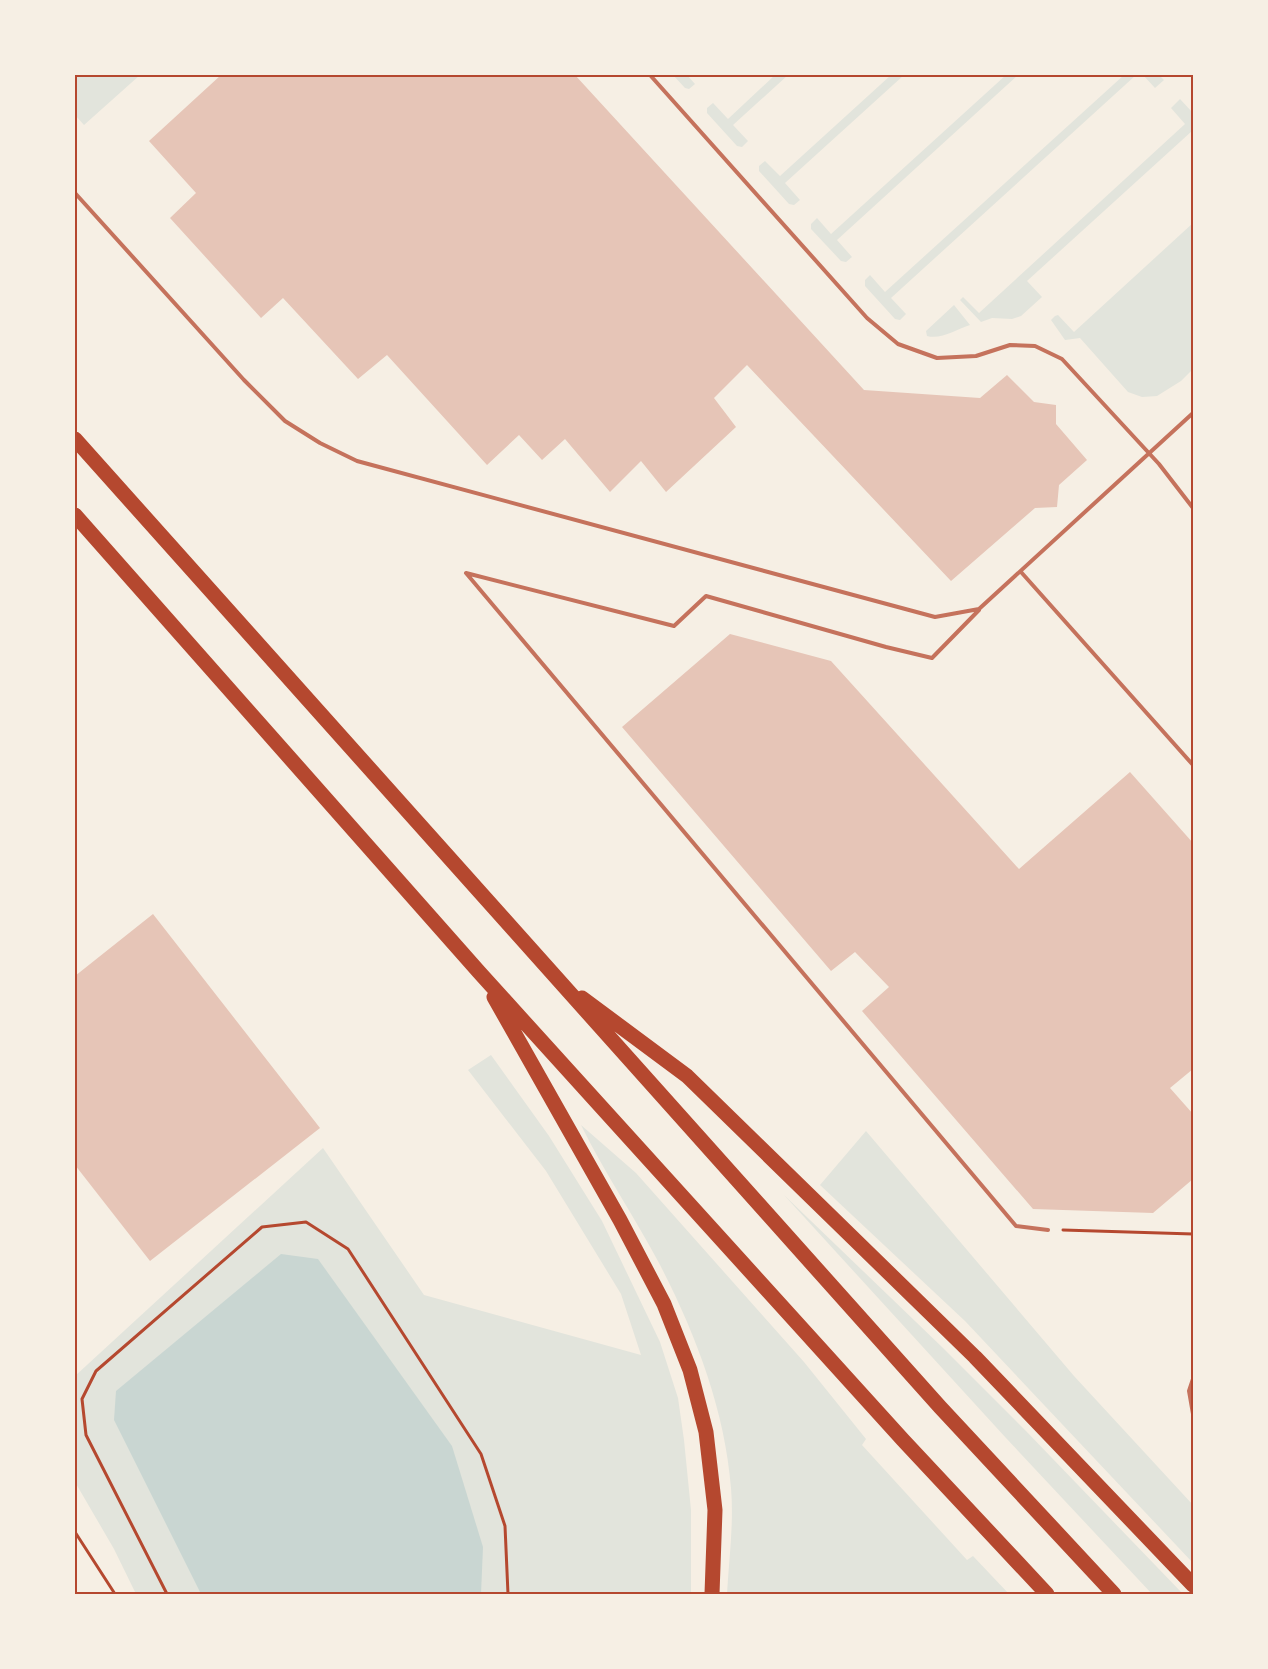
<svg xmlns="http://www.w3.org/2000/svg" width="1268" height="1669" font-family="'Fira Sans',sans-serif">
  <style>
    .green { fill: #e2e4dc }
    .water { fill: #c9d6d2 }
    .building { fill: #e6c5b7 }
    .lines { fill: none; stroke-linecap: round; stroke-linejoin: round }
    .path { stroke: #b5482f; stroke-width: 3 }
    .service { stroke: #c5725c; stroke-width: 4 }
    .motorway { stroke: #b5482f; stroke-width: 15 }
    .neatline { fill: none; stroke: #b5482f; stroke-width: 2 }
  </style>
  <rect width="100%" height="100%" fill="#f6efe4"/>
  <path class="green" d="M75 75H140L84 125 75 115Z
    M673 75H687L695 84 689 89 685 88Z
    M775 75H788L733 125 748 141 742 147 737 146 707 113V108L713 103 728 119Z
    M891 75H904L785 183 800 200 794 205 789 204 759 171V166L765 161 780 176Z
    M1006 75H1018L837 240 852 257 846 262 841 261 811 229V224L817 218 831 234Z
    M1124 75H1136L891 298 906 314 900 320 895 319 865 286V280L870 275 885 292Z
    M1143 75H1159L1164 80 1155 88Z
    M1180 99 1193 113V131H1192L1027 281 1042 297 1021 316 1012 319 992 318 981 322 960 300 963 297 979 313 1185 124 1171 108Z
    M1193 223V369L1181 381 1157 396 1142 397 1128 392 1080 338 1065 340 1051 320 1055 316 1058 315 1074 332Z
    M954 305 970 325C957 329 941 340 927 336L926 331Z
    M491 1055 549 1136 602 1221 660 1342 678 1398 684 1440 691 1510V1594H136L114 1549 75 1482V1376L323 1148 424 1295 641 1355 621 1294 546 1171 468 1070Z
    M581 1125 636 1173 804 1362 866 1439 862 1445 967 1560 973 1556 1009 1594H727C729 1559 734 1523 731 1488 725 1410 695 1332 659 1263 634 1216 604 1172 581 1125Z
    M866 1131 1074 1376 1193 1505V1563L965 1321 820 1185Z
    M784 1195 942 1347 1026 1431 1183 1594H1152L1006 1438Z"/>
  <path class="water" d="M281 1254 318 1259 452 1446 483 1547 481 1594H201L114 1420 116 1391Z"/>
  <path class="building" d="M221 75H575L864 390 980 398 1007 375 1034 402 1056 405V424L1087 460 1059 485 1057 507 1035 508 951 581 747 365 714 398 736 427 666 492 641 461 610 492 565 439 542 460 519 435 487 465 387 355 358 379 283 298 261 318 170 218 196 193 149 141Z
    M730 634 831 661 1019 869 1130 772 1193 843V1069L1170 1088 1193 1114V1179L1153 1213 1033 1209 862 1011 889 987 855 952 831 971 622 727Z
    M153 914 320 1128 150 1261 75 1165V976Z"/>
  <g class="lines">
    <path class="path" d="M1063 1230 1193 1234
      M75 1532 115 1594
      M167 1594 86 1435 82 1399 96 1371 262 1227 306 1222 348 1249 481 1454 505 1526 508 1594"/>
    <path class="service" d="M650 75 867 318 898 344 937 358 976 356 1010 345 1035 346 1062 359 1159 464 1193 508
      M75 193 244 380 285 421 320 443 357 461 935 617 979 609 1193 413
      M1021 572 1193 765
      M466 573 1016 1226 1048 1230
      M466 573 674 626 706 596 886 647 932 658 979 610
      M1193 1379 1189 1391 1193 1414"/>
    <path class="motorway" d="M75 439 940 1407 1114 1594
      M75 515 479 972 903 1440 1047 1594
      M494 997 620 1220 664 1304 690 1370 706 1432 715 1510 712 1594
      M582 998 687 1076 975 1357 1193 1585"/>
  </g>
  <rect width="1268" height="1669" fill="none" stroke="#f6efe4" stroke-width="152"/>
  <rect x="76" y="76" width="1116" height="1517" class="neatline"/>
</svg>
